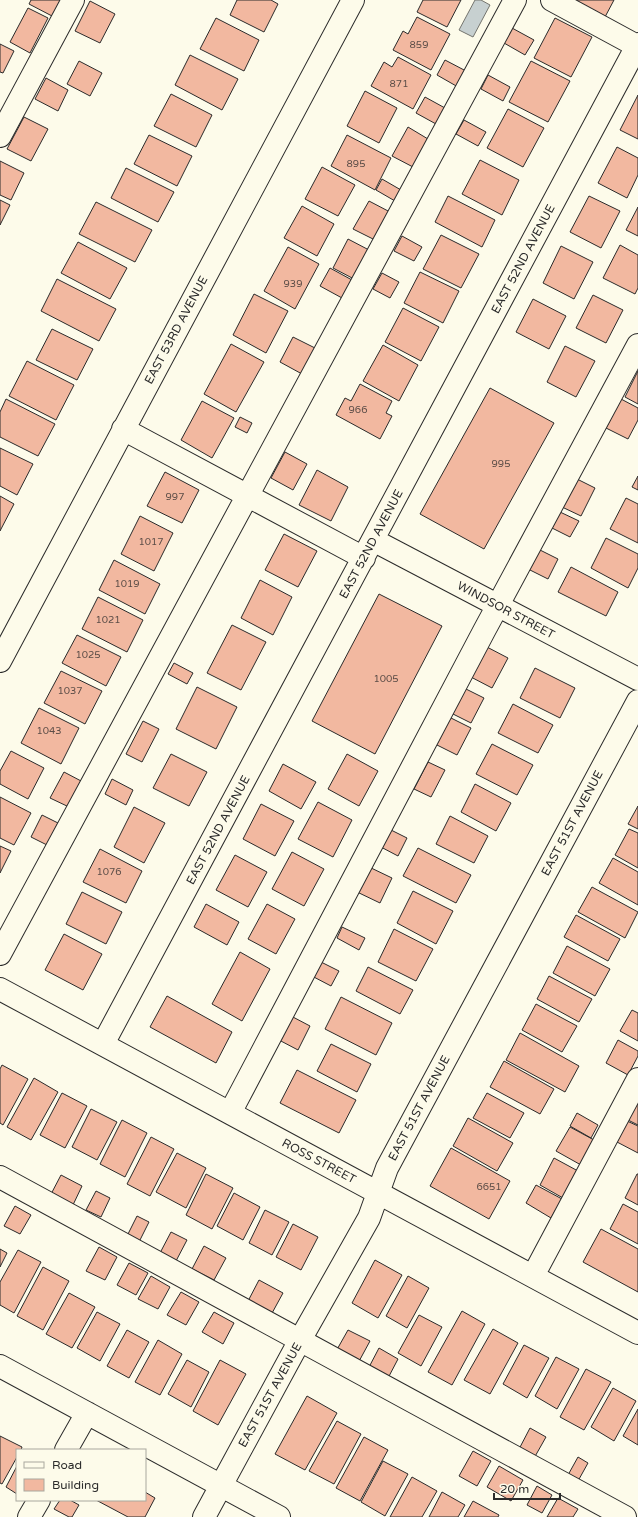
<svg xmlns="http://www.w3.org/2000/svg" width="638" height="1517" font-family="'Varela Round',sans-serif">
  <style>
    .water { fill: #c7d0d0; stroke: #74746e }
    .building { fill: #f2b8a0; stroke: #2b2b2b }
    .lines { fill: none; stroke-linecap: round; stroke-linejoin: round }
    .minor-casing { stroke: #2b2b2b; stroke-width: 24 }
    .minor { stroke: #fdfbea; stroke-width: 22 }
    .labels { text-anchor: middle; stroke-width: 3; stroke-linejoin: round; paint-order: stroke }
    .number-label { font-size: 10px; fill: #5d4e48 }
    .street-label { font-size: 12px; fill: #2b2b2b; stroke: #fdfbea }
  </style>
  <rect width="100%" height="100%" fill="#fdfbea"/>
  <path class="water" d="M475 0H481L490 5 473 37 459 30Z"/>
  <path class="building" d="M31 0H61L52 16 29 4Z
    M237 0H271L278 4 264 32 230 15Z
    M423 0H461L447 27 417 12Z
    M572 0H614L605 17Z
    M90 1 115 14 100 43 75 31Z
    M28 8 48 18 30 53 10 42Z
    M417 17 450 34 431 70 393 50 403 31 408 34Z
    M216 18 259 40 244 71 200 49Z
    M555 18 592 37 571 77 534 58Z
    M512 28 534 40 525 55 504 43Z
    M0 44 14 51 3 73 0 72Z
    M190 55 238 79 222 110 175 85Z
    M398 57 431 75 413 109 371 86 384 62 392 67Z
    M445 60 466 71 458 87 437 75Z
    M79 61 102 73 90 96 67 84Z
    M531 61 570 81 548 122 509 102Z
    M488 75 510 87 503 101 481 89Z
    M46 78 68 90 58 111 35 99Z
    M365 91 397 108 379 143 347 126Z
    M171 94 212 115 196 147 154 126Z
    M638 95V139L620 130Z
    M425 97 445 108 436 124 416 113Z
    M508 109 544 128 523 167 487 148Z
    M24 117 48 129 31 161 7 149Z
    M464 120 486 132 478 146 456 134Z
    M408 127 428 139 413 167 392 156Z
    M149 135 192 156 177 186 134 164Z
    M347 135 391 158 375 190 331 166Z
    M617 147 638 158V175L627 198 598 183Z
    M480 160 519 180 502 215 462 194Z
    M0 161 24 173 11 200 0 195Z
    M322 167 355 185 338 216 305 199Z
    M126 168 174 192 158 222 111 198Z
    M382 179 401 190 395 201 376 190Z
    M448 196 495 220 482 247 435 222Z
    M589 196 620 211 601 248 570 232Z
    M0 200 10 205 0 225Z
    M369 201 390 212 375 240 353 229Z
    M96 202 152 230 135 262 79 234Z
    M302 206 334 224 317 256 284 238Z
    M638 207V236L626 230Z
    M441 235 479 254 461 288 423 269Z
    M402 236 422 247 414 261 394 251Z
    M348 239 369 250 354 279 333 268Z
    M78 242 127 268 110 299 61 273Z
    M620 245 638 255V288L635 294 603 278Z
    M561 246 593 262 574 299 543 283Z
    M288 247 319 264 295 309 264 291Z
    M330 268 352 280 342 298 320 286Z
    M420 272 459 291 443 323 404 303Z
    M382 273 399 282 390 298 373 289Z
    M57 279 116 309 99 341 41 311Z
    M254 294 288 311 266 353 233 335Z
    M593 295 623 310 606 343 576 328Z
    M533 299 566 316 549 349 516 332Z
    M403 308 439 327 421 361 385 342Z
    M52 329 93 349 77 380 36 360Z
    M293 337 315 348 302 374 280 362Z
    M231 344 264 362 236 412 204 394Z
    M383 345 418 365 399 401 363 381Z
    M565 346 595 361 576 397 547 382Z
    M27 361 74 385 56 420 9 396Z
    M638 371V404L625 397Z
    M360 384 392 401 386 413 392 416 380 439 336 415 345 398 351 401Z
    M490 388 554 423 484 549 420 514Z
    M6 399 55 424 38 456 0 437V412Z
    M621 399 638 408V420L628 439 606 428Z
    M202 401 234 418 212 458 181 440Z
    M240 417 252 423 247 433 235 427Z
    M0 448 33 464 17 495 0 486Z
    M285 452 307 464 293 490 271 478Z
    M317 470 348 487 331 521 299 505Z
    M165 472 199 490 182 523 147 506Z
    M638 476V490L632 487Z
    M577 479 595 488 581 516 562 507Z
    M0 496 14 504 0 531Z
    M626 498 638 504V543L610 529Z
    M560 512 579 521 570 537 552 528Z
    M140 516 173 533 154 571 121 554Z
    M284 534 317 551 298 587 265 570Z
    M606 538 638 554V568L628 588 591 568Z
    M538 549 558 559 548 579 528 569Z
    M114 560 160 584 145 614 99 590Z
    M571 567 618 592 606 616 558 592Z
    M260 580 292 597 273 635 241 618Z
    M379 594 442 626 375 754 312 721Z
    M98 597 143 620 127 652 82 629Z
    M232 625 266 642 241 690 207 673Z
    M77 635 121 657 106 686 62 663Z
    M485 646 508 658 492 688 469 676Z
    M174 663 193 673 187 684 168 674Z
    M535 668 575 688 560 718 520 698Z
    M61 671 102 691 85 724 44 703Z
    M197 687 237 707 216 749 176 729Z
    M464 688 484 698 471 723 451 713Z
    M513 704 553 725 538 753 498 733Z
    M39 708 79 728 61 764 21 743Z
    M449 717 471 728 457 755 435 744Z
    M143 721 159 729 142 762 126 754Z
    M492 744 533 765 517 795 476 774Z
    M11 751 44 768 28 799 0 784V771Z
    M171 754 207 772 189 806 153 788Z
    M347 754 378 771 359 806 328 789Z
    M428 762 445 770 431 797 414 789Z
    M283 764 316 782 301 809 269 791Z
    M64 772 83 782 69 807 50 798Z
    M112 779 133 790 126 805 105 794Z
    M475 784 511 803 496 831 461 812Z
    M0 797 31 813 14 845 0 838Z
    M318 802 352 820 333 857 298 839Z
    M261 804 294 821 275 856 243 839Z
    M638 806V829L628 824Z
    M134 807 165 823 144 863 114 847Z
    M42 815 58 823 47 845 31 837Z
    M450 816 488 836 474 863 436 844Z
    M389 829 407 838 398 856 379 846Z
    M629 829 638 833V868L615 855Z
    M0 846 11 851 0 873Z
    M418 848 471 875 456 903 403 876Z
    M100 849 142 871 126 903 83 882Z
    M292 852 324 869 304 906 272 889Z
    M235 855 267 872 248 907 216 890Z
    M613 858 638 872V905L599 883Z
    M367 866 392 878 380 903 355 891Z
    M592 887 638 912 625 938 578 912Z
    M413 891 453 911 436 944 397 923Z
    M82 892 122 912 106 944 66 924Z
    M206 904 239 922 227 945 194 927Z
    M267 904 295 919 276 954 248 939Z
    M576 915 620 939 608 961 564 937Z
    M342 927 365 938 359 950 337 938Z
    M394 929 433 949 416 981 378 962Z
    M64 934 102 954 83 990 45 970Z
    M567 946 610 969 595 996 553 973Z
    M240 952 270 969 242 1021 212 1004Z
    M317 960 339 971 331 986 310 975Z
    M368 967 413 990 400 1014 356 991Z
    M549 976 592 999 579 1022 537 999Z
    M167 996 232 1032 216 1063 150 1027Z
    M341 997 392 1023 376 1055 325 1029Z
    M536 1004 577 1026 562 1052 522 1030Z
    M632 1010 638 1013V1041L620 1031Z
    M291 1016 310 1026 298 1050 279 1040Z
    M520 1033 579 1066 565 1092 506 1060Z
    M618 1040 638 1051V1056L628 1075 606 1063Z
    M331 1044 371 1064 357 1092 317 1071Z
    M504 1061 554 1089 540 1114 490 1087Z
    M2 1065 28 1079 3 1125 0 1123V1069Z
    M297 1070 356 1100 339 1133 280 1103Z
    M34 1078 58 1092 31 1140 7 1127Z
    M62 1093 87 1106 65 1148 40 1135Z
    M487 1093 524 1113 510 1138 473 1118Z
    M638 1101V1125L628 1120Z
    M91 1109 117 1122 97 1160 72 1147Z
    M577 1113 598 1125 591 1138 570 1126Z
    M468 1118 513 1143 497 1171 453 1146Z
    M122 1120 147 1133 125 1177 100 1164Z
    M627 1121 638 1126V1153L617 1142Z
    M570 1127 594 1140 581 1165 556 1151Z
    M151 1137 174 1149 150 1196 127 1184Z
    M451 1148 510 1181 489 1219 430 1186Z
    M177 1153 206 1168 186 1208 156 1192Z
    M554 1158 578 1171 563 1198 540 1185Z
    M206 1174 233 1188 212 1229 186 1215Z
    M637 1174H638V1205L625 1198Z
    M61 1175 82 1186 72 1207 50 1196Z
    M536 1185 562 1199 551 1218 526 1203Z
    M96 1191 110 1198 101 1217 86 1210Z
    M234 1193 260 1207 243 1240 217 1226Z
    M623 1204 638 1212V1244L610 1229Z
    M15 1206 31 1215 20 1234 4 1226Z
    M265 1210 289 1222 272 1255 249 1243Z
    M137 1216 149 1222 139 1242 127 1236Z
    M293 1224 318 1237 301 1270 276 1257Z
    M601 1229 638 1249V1292L583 1262Z
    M171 1232 187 1240 176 1261 160 1253Z
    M204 1246 226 1258 214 1280 192 1269Z
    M99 1247 117 1257 105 1280 86 1271Z
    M0 1249 7 1253 0 1267Z
    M18 1250 41 1262 14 1313 0 1305V1282Z
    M375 1260 402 1275 378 1318 352 1303Z
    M129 1263 148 1273 136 1295 117 1285Z
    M43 1267 69 1281 43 1330 17 1316Z
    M151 1276 170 1287 158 1309 138 1299Z
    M408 1276 429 1288 407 1328 386 1316Z
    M259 1280 283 1293 271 1315 247 1303Z
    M181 1292 199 1302 186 1325 167 1315Z
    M69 1293 95 1307 72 1348 46 1334Z
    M462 1311 485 1324 452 1385 428 1372Z
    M97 1312 120 1324 100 1361 77 1348Z
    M214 1312 234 1323 223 1344 202 1332Z
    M419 1315 442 1327 421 1366 398 1353Z
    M493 1329 518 1343 490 1394 464 1380Z
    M127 1330 149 1342 129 1378 107 1366Z
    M348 1330 370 1341 357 1365 335 1353Z
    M158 1340 182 1354 160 1395 135 1382Z
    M524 1345 549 1358 527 1398 503 1384Z
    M379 1348 398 1359 387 1380 368 1369Z
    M556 1357 579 1369 557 1409 535 1396Z
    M187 1360 209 1372 191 1407 168 1394Z
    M220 1360 246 1374 218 1425 193 1411Z
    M586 1369 611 1382 584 1430 560 1417Z
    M613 1388 636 1401 614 1441 591 1427Z
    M307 1396 337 1413 305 1470 275 1454Z
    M638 1409V1445L623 1436Z
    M337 1421 361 1434 334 1484 309 1471Z
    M530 1428 546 1437 533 1460 518 1451Z
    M0 1436 22 1447 21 1450H17V1457L2 1484 0 1483Z
    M364 1437 388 1450 360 1501 336 1488Z
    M473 1451 491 1461 477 1486 459 1476Z
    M578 1457 588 1463 578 1481 568 1475Z
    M383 1461 408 1474 385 1516 361 1502Z
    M17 1466V1494L6 1487Z
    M499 1466 523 1480 511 1501 487 1487Z
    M412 1477 437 1491 422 1517H390Z
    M537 1486 552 1495 542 1513 527 1505Z
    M145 1492 155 1498 145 1517H128L96 1500H145Z
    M442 1492 465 1505 458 1517H429Z
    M558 1498 578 1509 573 1517H547Z
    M60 1500H70L79 1505 72 1517H69L54 1509Z
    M473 1501 499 1515 498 1517H464Z"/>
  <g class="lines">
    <defs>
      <path id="minor" d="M552 0 637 46
        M0 136 73 0
        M123 429 364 558
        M373 540 638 679
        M0 661 353 0
        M0 954 515 0
        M0 989 638 1333
        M103 1044 638 44
        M230 1113 484 631 638 345
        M0 1177 625 1517
        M533 1276 638 1079
        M0 1366 279 1517
        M66 1450 87 1413
        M29 1517 39 1500
        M204 1517 300 1340 369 1218 387 1168 638 701"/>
    </defs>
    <use href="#minor" class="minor-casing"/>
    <use href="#minor" class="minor"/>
  </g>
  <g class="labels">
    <g class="number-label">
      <text x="419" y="48">859</text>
      <text x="399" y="87">871</text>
      <text x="356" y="167">895</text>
      <text x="293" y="287">939</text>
      <text x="358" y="413">966</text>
      <text x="501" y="467">995</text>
      <text x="175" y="500">997</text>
      <text x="151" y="545">1017</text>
      <text x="127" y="587">1019</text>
      <text x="108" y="623">1021</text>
      <text x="88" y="658">1025</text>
      <text x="386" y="682">1005</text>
      <text x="70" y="694">1037</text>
      <text x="49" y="734">1043</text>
      <text x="109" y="875">1076</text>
      <text x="489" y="1190">6651</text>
    </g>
    <g class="street-label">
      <text transform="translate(523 259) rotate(-62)" y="4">EAST 52ND AVENUE</text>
      <text transform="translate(176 330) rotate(-62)" y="4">EAST 53RD AVENUE</text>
      <text transform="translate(371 544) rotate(-62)" y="4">EAST 52ND AVENUE</text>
      <text transform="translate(506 610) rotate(28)" y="4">WINDSOR STREET</text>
      <text transform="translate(572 823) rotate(-62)" y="4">EAST 51ST AVENUE</text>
      <text transform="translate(218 830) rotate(-62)" y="4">EAST 52ND AVENUE</text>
      <text transform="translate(419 1108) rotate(-62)" y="4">EAST 51ST AVENUE</text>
      <text transform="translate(319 1161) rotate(28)" y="4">ROSS STREET</text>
      <text transform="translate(270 1395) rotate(-61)" y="4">EAST 51ST AVENUE</text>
    </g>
  </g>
  <rect x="16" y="1449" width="130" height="52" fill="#fdfbea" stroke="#a9a89e"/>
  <rect x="24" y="1462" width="20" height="6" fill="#fdfbea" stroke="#a9a89e"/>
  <text x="52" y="1469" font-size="12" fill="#2b2b2b">Road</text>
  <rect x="24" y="1479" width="20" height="12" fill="#f2b8a0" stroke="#a9a89e"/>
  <text x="52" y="1489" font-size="12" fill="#2b2b2b">Building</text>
  <path d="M494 1493v6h66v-6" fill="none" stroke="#2b2b2b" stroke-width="2"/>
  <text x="500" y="1493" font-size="12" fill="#2b2b2b" stroke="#fdfbea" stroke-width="3" paint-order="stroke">20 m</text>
</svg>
